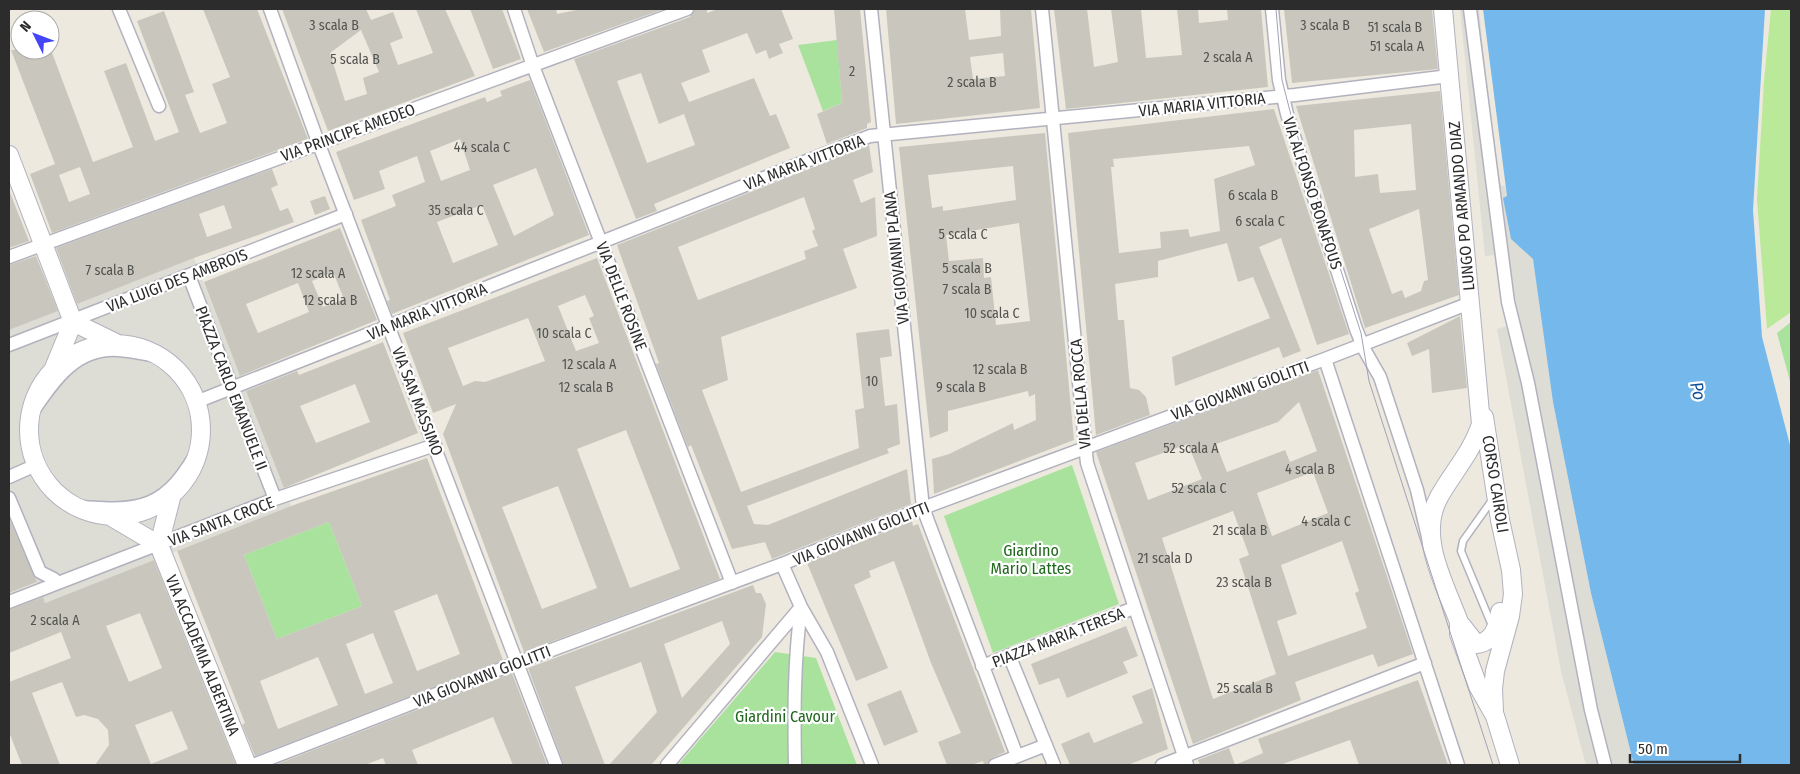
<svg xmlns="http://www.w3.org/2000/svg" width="1800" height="774" font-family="'Fira Sans Condensed',sans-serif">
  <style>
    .green { fill: #a8e29d }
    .pitch { fill: #b9e999 }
    .plaza { fill: #dddcd5 }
    .water { fill: #74b8ec }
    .building { fill: #c9c7bd; fill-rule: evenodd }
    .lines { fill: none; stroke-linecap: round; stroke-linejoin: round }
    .lane-casing { stroke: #b2b2bf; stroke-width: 9 }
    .street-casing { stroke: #b2b2bf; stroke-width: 15 }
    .secondary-casing { stroke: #b2b2bf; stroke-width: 20 }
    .lane { stroke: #fff; stroke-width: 6 }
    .street { stroke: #fff; stroke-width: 12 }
    .secondary { stroke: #fff; stroke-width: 18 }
    .tram { stroke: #a2a1b6; stroke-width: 1 }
    .labels { text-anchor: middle; stroke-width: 4.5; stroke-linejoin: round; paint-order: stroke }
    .number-label { font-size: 14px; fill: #535350 }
    .street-label { font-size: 16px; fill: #2c2c2c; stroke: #fff }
    .park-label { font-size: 16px; fill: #1f681c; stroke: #fff }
    .water-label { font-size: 18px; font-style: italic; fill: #11539b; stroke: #fff }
  </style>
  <rect width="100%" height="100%" fill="#ede9df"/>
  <path class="green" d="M837 40 842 103 823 111 798 45Z
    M1791 322V385L1777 333Z
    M1072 465 1119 604 993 653 944 516Z
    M329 522 362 606 277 639 244 555Z
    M775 652 816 658 857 765H678Z"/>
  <path class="pitch" d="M1771 9H1791V312L1767 329 1757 200 1764 81Z"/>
  <path class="plaza" d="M1460 9H1479L1492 142 1501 186H1505L1507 197 1503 198 1511 239 1533 259 1553 402 1591 593 1634 765H1586L1561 671 1497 329 1508 326 1498 275 1494 255 1485 256Z
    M194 258 291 506 45 603 9 509V330Z"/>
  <path class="water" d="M1483 9H1765L1753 210 1762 337 1791 449V765H1634L1591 593 1553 402 1533 259 1511 239 1503 198 1507 196Z"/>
  <path class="building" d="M203 9H257L308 139 52 233 30 174 55 164 11 50H51L93 162 133 147 104 71 126 63 155 141 179 132 137 21 164 11 194 92 185 95 200 133 227 123 212 84 230 77ZM80 167 90 194 69 202 59 175Z
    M282 9H366L371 20 393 12 403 38 390 43 398 65 433 53 416 9H445L475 76 328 131ZM361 30 379 72 363 78 367 94 345 101 330 53Z
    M470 9H502L521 59 493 69Z
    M527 9H556L557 14 581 9H664L544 52Z
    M695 9H707V13L718 9H781L793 39 779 44 783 53 769 59 766 50 756 54 747 33 702 50 710 72 681 83 689 102 754 78 770 116 776 114 790 148 654 204 657 211 636 219 574 59 690 17ZM641 73 659 124 684 114 695 145 647 163 617 81Z
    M834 9H860L871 122 867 124V128L827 144 817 114 842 103Z
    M886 9H965L969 40 1001 36 1000 9H1031L1040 108 896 124ZM1003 53 1005 76 973 79 970 57Z
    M1054 9H1087L1094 67 1118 62 1111 9H1141L1146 58 1182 55 1177 9H1198L1199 23 1228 20 1227 9H1261L1268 87 1066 109Z
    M1284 9H1432L1438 69 1292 83Z
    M530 80 589 235 392 314 387 301 390 300 361 220 396 206 392 195 425 182 417 156 379 171 385 189 354 200 336 152 485 97 487 102 502 96 500 91ZM460 139 470 170 441 181 430 151ZM536 168 554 215 514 236 493 185ZM482 205 498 245 453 263 437 222Z
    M1440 91 1459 295 1365 328 1296 106ZM1411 124 1416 190 1380 193 1378 174 1355 177 1354 130ZM1419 209 1428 280 1424 281 1421 291 1405 298 1402 290 1392 294 1369 229Z
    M1274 109 1349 334 1317 345 1281 238 1259 247 1301 351 1283 358 1279 347 1175 386 1172 357 1270 318 1253 277 1238 282 1227 243 1158 261V277L1115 284 1118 320H1124L1130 388 1139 390 1146 397 1150 415 1096 435 1068 133ZM1249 146 1255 165 1214 179 1220 231 1190 237 1188 229 1160 232 1161 248 1119 253 1111 167H1114L1113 159Z
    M1045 133 1074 440 934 494 932 459 949 454 1013 423 1014 430 1036 420 1035 394 1029 397 1028 391 948 411V431L930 438 899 147ZM1013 166 1016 200 943 211V206L932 208 928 175ZM1019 223 1030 321 996 325 991 277 984 278 983 258 949 261 946 235Z
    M869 145 873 172 853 180 861 203 875 197 877 236 843 249 857 288 721 337 728 380 702 390 741 492 859 448 855 410 864 408 856 333 889 329 892 356 880 358 885 406 897 404 900 444 887 449 889 453 747 506 754 524 768 525 907 469 911 504 772 559 765 542 732 549 691 445 688 447 656 364 659 363 617 245ZM804 197 815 229 812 231 818 246 804 251 806 259 698 300 678 247Z
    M272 169 278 185 271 188 280 211 288 208 294 222 194 258 77 304 56 248ZM224 205 232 228 207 237 199 214Z
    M9 190 29 241 9 248Z
    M325 196 330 209 315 215 310 201Z
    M340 228 377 320 240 376 204 282ZM333 272 344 299 323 307 312 281ZM298 283 309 312 258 333 246 304Z
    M36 256 58 311 9 330V265Z
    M597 258 720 579 524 652 443 434 456 404 433 413 403 333ZM585 295 594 316 589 318 599 343 576 351 558 306ZM528 318 545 361 485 382 475 381 463 386 448 348ZM626 430 680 569 630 588 577 449ZM558 486 597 588 542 609 502 507Z
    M1460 316 1467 388 1432 393 1429 349 1412 356 1407 343Z
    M383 342 418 433 284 488 246 391 297 371 299 375ZM355 384 370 422 316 443 300 406Z
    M1318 370 1413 654 1378 667 1373 654 1295 682 1301 700 1193 744 1096 452ZM1299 402 1317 451 1290 462 1285 450 1227 472 1216 444 1278 422ZM1188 444 1202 479 1148 500 1135 463ZM1313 472 1328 513 1272 536 1257 493ZM1233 511 1249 555 1239 559 1276 674 1213 699 1162 538ZM1342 541 1359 591 1355 593 1367 628 1288 656 1277 621 1297 614 1281 565Z
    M427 458 503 660 255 756 242 725 245 723 177 551 291 506ZM329 522 362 606 277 639 244 555ZM437 594 460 654 417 671 394 611ZM373 633 393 683 365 694 346 644ZM318 657 338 705 278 729 260 681Z
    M9 518 37 582 9 593Z
    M912 521 913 526 918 524 1005 752 992 758 987 765H984L983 761 971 765H947L938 742 961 733 931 663 894 561 869 571 871 577 854 585 888 668 856 681 807 563Z
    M154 560 236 765H95L109 745 108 730 98 719 84 715 76 717 62 682 32 693 60 765H22L9 732V682L71 658 61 632 9 653V610L43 597 45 603ZM140 613 162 668 129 682 106 626ZM172 711 188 749 151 764 135 725Z
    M753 585 756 593H761L766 604 762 637 651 765H609L657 712 641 662 575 687 605 765H564L528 668ZM722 621 730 644 682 698 664 644Z
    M1126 626 1138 656 1123 662 1128 673 1067 698 1059 678 1039 685 1031 664Z
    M512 673 547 765H513L493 717 412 750 418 765H386L383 758 365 765H275Z
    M1418 680 1448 765H1359L1350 740 1280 765H1200L1198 760 1229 748 1235 765 1263 753 1258 739Z
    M1152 688 1168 749 1128 765H1070L1061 744 1089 732 1094 743 1143 723 1132 696Z
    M901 690 918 732 884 746 867 704Z"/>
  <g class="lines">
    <defs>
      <path id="lane" d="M29 422C52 390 73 350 118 353 133 354 149 358 164 360
        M69 503C142 509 163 509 200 441
        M1490 503 1463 541 1461 551 1493 628"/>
      <path id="street" d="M119 9 159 106
        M270 9 318 142 556 765
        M514 9 533 66 732 583
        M871 9 923 508 1017 756
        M1042 9 1087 463 1187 765
        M1272 9 1279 80 1287 114 1356 329 1364 349 1380 377 1417 490 1428 537
        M1470 9 1508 302 1528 383 1591 710 1605 765
        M9 257 687 9
        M189 276 275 499
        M9 345 346 214
        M1325 359 1458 765
        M196 402 870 136 1295 95 1449 76
        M9 477 36 465
        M9 498 40 572 54 579 55 583
        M782 564 801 607 827 652 872 765
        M9 602 275 499 435 445
        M1009 655 1054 765
        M982 666 1134 608
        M253 765 498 670 782 564 923 508 1325 359 1470 303
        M667 765 801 607
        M795 765C794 712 794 661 801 608
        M995 765 1046 745
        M1162 765 1425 663"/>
      <path id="secondary" d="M1443 9 1481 424C1472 452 1453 472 1439 497 1417 537 1445 584 1459 622V634L1478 686 1495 716 1510 765
        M9 155 73 322 118 344
        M29 430a86 86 0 1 1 172 0a86 86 0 1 1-172 0Z
        M54 368 73 322
        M1484 417 1500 520 1511 570 1513 594 1510 616 1495 671 1493 689 1494 711
        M110 516 159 545 247 765
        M159 545 172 494
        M1462 626 1476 644C1492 643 1498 627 1500 612"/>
    </defs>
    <use href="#lane" class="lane-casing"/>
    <use href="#street" class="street-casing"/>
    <use href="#secondary" class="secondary-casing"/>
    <use href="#lane" class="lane"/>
    <use href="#street" class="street"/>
    <use href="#secondary" class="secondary"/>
    <path class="tram" d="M1276 9 1282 80 1292 119 1361 333 1369 381 1493 765"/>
  </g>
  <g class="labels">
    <g class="number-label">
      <text x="334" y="30">3 scala B</text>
      <text x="1325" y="30">3 scala B</text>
      <text x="1395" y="32">51 scala B</text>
      <text x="1397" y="51">51 scala A</text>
      <text x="1228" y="62">2 scala A</text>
      <text x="355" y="64">5 scala B</text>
      <text x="852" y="76">2</text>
      <text x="972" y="87">2 scala B</text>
      <text x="482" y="152">44 scala C</text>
      <text x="1253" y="200">6 scala B</text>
      <text x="456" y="215">35 scala C</text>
      <text x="1260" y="226">6 scala C</text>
      <text x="963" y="239">5 scala C</text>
      <text x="967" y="273">5 scala B</text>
      <text x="110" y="275">7 scala B</text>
      <text x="318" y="278">12 scala A</text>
      <text x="967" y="294">7 scala B</text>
      <text x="330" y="305">12 scala B</text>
      <text x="992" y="318">10 scala C</text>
      <text x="564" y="338">10 scala C</text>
      <text x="589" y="369">12 scala A</text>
      <text x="1000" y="374">12 scala B</text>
      <text x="872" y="386">10</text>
      <text x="586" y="392">12 scala B</text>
      <text x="961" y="392">9 scala B</text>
      <text x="1191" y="453">52 scala A</text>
      <text x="1310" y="474">4 scala B</text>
      <text x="1199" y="493">52 scala C</text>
      <text x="1326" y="526">4 scala C</text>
      <text x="1240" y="535">21 scala B</text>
      <text x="1165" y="563">21 scala D</text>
      <text x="1244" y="587">23 scala B</text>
      <text x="55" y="625">2 scala A</text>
      <text x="1245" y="693">25 scala B</text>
    </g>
    <g class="street-label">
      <text transform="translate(1202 104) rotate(-6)" y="6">VIA MARIA VITTORIA</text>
      <text transform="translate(348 132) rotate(-20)" y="6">VIA PRINCIPE AMEDEO</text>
      <text transform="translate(804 162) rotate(-21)" y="6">VIA MARIA VITTORIA</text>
      <text transform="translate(1313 193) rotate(72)" y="6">VIA ALFONSO BONAFOUS</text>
      <text transform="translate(1461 206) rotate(-95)" y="6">LUNGO PO ARMANDO DIAZ</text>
      <text transform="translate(896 258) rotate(-96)" y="6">VIA GIOVANNI PLANA</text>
      <text transform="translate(177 280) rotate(-21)" y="6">VIA LUIGI DES AMBROIS</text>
      <text transform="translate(622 296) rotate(69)" y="6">VIA DELLE ROSINE</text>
      <text transform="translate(427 311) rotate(-22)" y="6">VIA MARIA VITTORIA</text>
      <text transform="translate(232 388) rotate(69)" y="6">PIAZZA CARLO EMANUELE II</text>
      <text transform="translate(1240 390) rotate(-20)" y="6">VIA GIOVANNI GIOLITTI</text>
      <text transform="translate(1080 394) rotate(-95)" y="6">VIA DELLA ROCCA</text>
      <text transform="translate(418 401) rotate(69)" y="6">VIA SAN MASSIMO</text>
      <text transform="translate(1496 484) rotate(81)" y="6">CORSO CAIROLI</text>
      <text transform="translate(221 521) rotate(-21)" y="6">VIA SANTA CROCE</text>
      <text transform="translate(861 533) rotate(-22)" y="6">VIA GIOVANNI GIOLITTI</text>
      <text transform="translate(1058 637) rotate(-21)" y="6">PIAZZA MARIA TERESA</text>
      <text transform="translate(203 655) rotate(68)" y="6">VIA ACCADEMIA ALBERTINA</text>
      <text transform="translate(482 676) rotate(-21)" y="6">VIA GIOVANNI GIOLITTI</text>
    </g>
    <g class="park-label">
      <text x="1031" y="556">Giardino<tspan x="1031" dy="18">Mario Lattes</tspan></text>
      <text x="785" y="722">Giardini Cavour</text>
    </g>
    <g class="water-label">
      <text transform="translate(1698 391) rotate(77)" y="6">Po</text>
    </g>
  </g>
  <rect width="1800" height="774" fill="none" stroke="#2c2c2c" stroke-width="20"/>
  <g transform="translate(35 35) rotate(312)"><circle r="24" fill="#ffffff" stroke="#ababab"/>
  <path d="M0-4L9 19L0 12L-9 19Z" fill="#4345f6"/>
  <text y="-8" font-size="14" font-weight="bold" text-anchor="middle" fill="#2c2c2c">N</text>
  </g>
  <path d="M1630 754v8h110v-8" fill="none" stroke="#2c2c2c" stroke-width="2.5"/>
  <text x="1638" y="754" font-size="15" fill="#2c2c2c" stroke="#ffffff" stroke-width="4" paint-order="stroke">50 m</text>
</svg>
